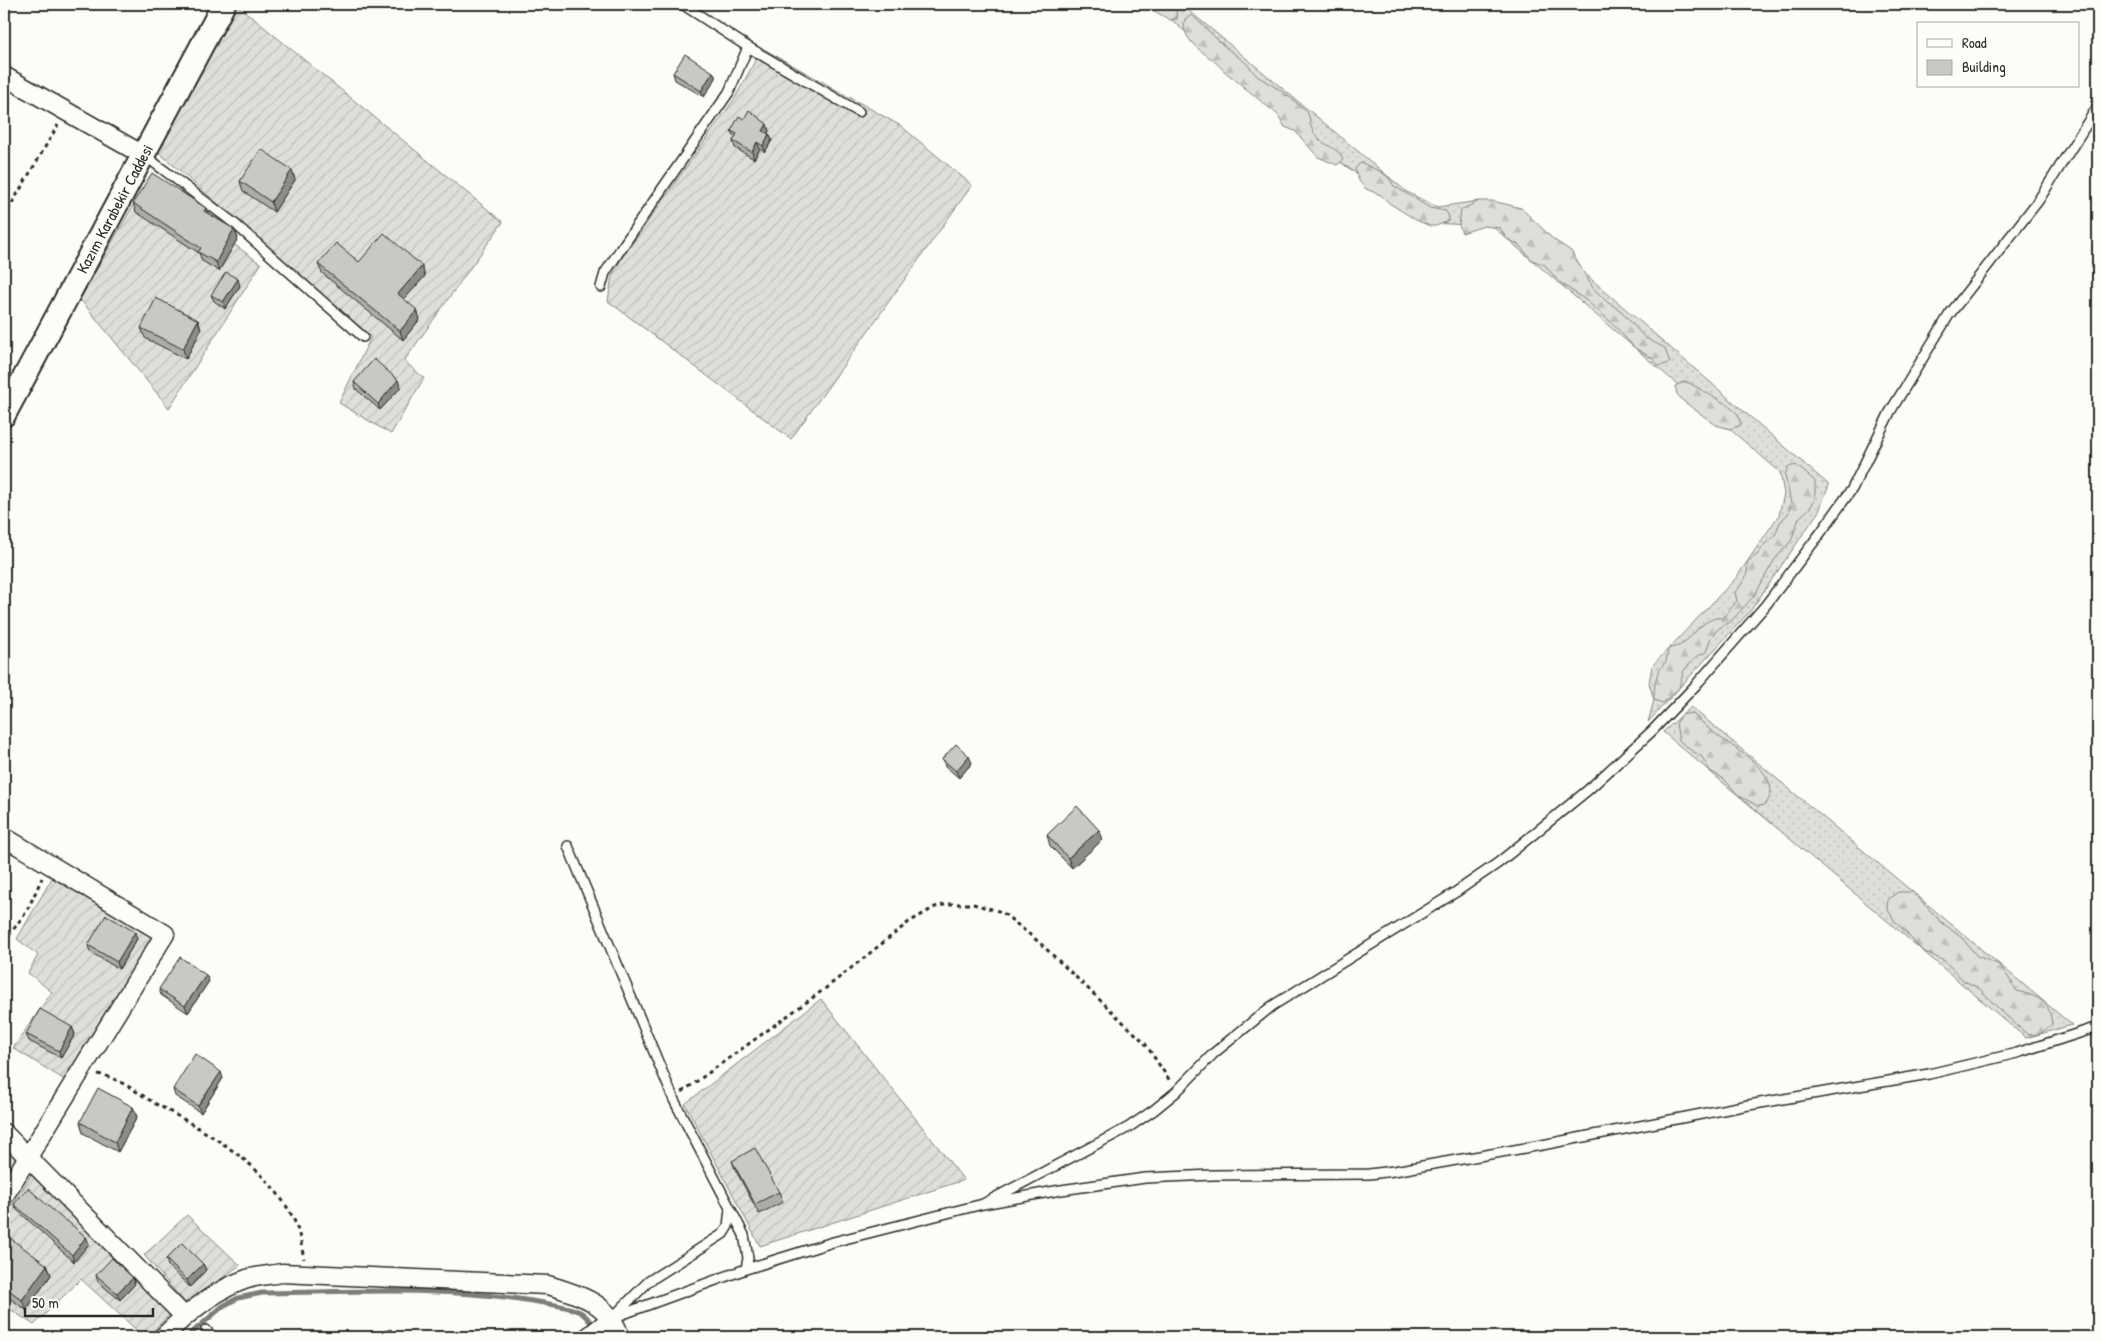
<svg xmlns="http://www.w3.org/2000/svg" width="2102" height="1341" font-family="'Patrick Hand',sans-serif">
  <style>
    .grass { fill: url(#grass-dots); stroke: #858482 }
    .forest { fill: url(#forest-firs); stroke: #858482 }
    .garden { fill: url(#garden-furrows); stroke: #858482 }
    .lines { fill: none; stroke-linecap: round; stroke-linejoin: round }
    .stream { stroke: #7e7d7b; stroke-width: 5 }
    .service-casing { stroke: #2b2b2b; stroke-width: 12 }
    .minor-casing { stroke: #2b2b2b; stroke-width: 21 }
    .tertiary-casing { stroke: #2b2b2b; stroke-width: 26 }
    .path { stroke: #2b2b2b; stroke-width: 3; stroke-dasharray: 4 4; stroke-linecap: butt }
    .service { stroke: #fdfcf7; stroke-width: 9 }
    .minor { stroke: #fdfcf7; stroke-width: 18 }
    .tertiary { stroke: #fdfcf7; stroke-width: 22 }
    .wall { fill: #adaca9; stroke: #2b2b2b }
    .shaded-wall { fill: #8d8c89; stroke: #2b2b2b }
    .building { fill: #c9c8c4; stroke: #2b2b2b }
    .labels { text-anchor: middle; stroke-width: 4; stroke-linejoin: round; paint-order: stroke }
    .street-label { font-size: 16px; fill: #2b2b2b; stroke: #fdfcf7 }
  </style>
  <defs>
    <pattern id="grass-dots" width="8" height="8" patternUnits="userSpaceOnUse" patternTransform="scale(1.25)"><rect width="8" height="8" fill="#dfdeda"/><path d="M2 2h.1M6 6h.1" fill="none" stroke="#c0bfbb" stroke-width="1.8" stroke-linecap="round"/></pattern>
    <pattern id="forest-firs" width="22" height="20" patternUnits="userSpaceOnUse" patternTransform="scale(1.25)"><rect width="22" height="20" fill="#dfdeda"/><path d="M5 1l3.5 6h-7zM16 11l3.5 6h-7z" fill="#c0bfbb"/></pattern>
    <pattern id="garden-furrows" width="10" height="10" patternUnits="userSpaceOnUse" patternTransform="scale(1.25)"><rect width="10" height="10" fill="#dfdeda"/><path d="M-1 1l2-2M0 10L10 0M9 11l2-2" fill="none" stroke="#c0bfbb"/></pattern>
  </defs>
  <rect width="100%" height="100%" fill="#fdfcf7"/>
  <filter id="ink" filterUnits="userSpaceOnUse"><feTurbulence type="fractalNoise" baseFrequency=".02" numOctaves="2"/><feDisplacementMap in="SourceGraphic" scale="10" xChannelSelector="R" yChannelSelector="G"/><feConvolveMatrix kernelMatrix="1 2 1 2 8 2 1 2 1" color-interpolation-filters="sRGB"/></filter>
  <g filter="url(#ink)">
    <path class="grass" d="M1153 4H1181L1407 192 1437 207 1479 201 1562 254 1829 485 1819 511 1751 610 1648 722 1654 700 1649 683 1652 666 1736 578 1779 515 1784 494 1780 472 1492 226 1428 223 1327 153Z
      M1691 707 2072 1025 2026 1038 1663 732Z"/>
    <path class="forest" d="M1142 4H1172L1176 10 1177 19 1170 20Z
      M1192 15 1223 45 1246 63 1257 76 1283 92 1307 111 1310 119V124L1314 133 1321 141 1339 152 1343 160 1337 165 1318 157 1295 131 1285 127 1278 115 1223 70C1211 54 1179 44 1185 19Z
      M1362 163 1381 172 1389 178 1394 186 1430 208 1446 211 1449 217 1448 221 1436 226H1430L1416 220 1389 203 1381 195 1366 189 1359 181 1355 169 1359 164Z
      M1479 201H1493L1521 208 1553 239 1571 251 1593 288 1607 302 1620 310 1645 338 1665 348 1670 363 1659 366 1652 358 1635 348 1613 324 1587 301 1558 281 1545 265 1532 260 1519 245 1506 238 1500 228 1484 226 1462 233 1459 225 1461 210Z
      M1686 381 1726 404 1738 414 1741 425 1730 429 1716 425 1683 401 1677 394 1675 386Z
      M1796 465 1815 481V499L1810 508 1799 518 1791 541 1775 559 1754 596 1732 620 1718 629 1711 637 1706 652 1696 657 1684 670 1679 688 1663 703 1654 700C1654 686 1655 672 1666 662L1668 649C1673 647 1680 646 1684 643 1696 633 1705 616 1723 618L1737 601 1735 592C1744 582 1749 575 1747 562L1758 554 1765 544 1775 535 1780 522 1788 514 1791 503 1785 475 1788 467Z
      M1692 713C1698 718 1703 724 1709 729 1727 745 1790 775 1765 805L1758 806 1738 795 1724 779 1710 771 1702 757 1689 749 1679 740 1676 724 1681 715Z
      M1898 892H1913L1940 921 1962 938 1977 956 2000 965 2017 991C2039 997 2050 1000 2052 1025L2040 1034 2028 1035 2001 1011 1979 988 1964 981 1945 961 1923 951 1894 920 1887 908 1888 899Z"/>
    <path class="garden" d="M237 5 503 222 404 361 424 378 391 434 339 403 371 337 157 151Z
      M762 48 901 126 972 185 791 439 608 301 612 276 622 258 735 98Z
      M147 181 261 264 169 408 80 299Z
      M52 878 153 937 65 1080 13 1048 52 992 28 973 38 955 17 939Z
      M821 999 964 1180 760 1246 685 1104Z
      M4 1146 18 1159 4 1180Z
      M31 1175 170 1314 147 1337H144L81 1279 34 1325 4 1305V1218Z
      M187 1215 240 1265 187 1305 144 1255Z"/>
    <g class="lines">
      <path class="stream" d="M187 1337 223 1306 238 1298 262 1293C352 1292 443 1286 532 1301 547 1304 566 1305 580 1312 587 1316 591 1322 595 1329"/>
      <defs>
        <path id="service" d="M682 4 748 47 859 112
          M144 155 235 224 363 337
          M601 287 605 273 620 250 729 92 748 47
          M568 846 674 1100 744 1235 748 1258 746 1269
          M983 1204 1129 1127 1154 1110 1176 1092 1214 1053 1272 1006 1456 892 1498 863 1588 790 1652 731 1695 686 1765 606 1819 535 1852 489 1890 412 1949 315 2038 201 2098 106
          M614 1316 649 1281 723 1234 728 1226 730 1209
          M612 1318 746 1269 833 1242 983 1204 1061 1190 1145 1178 1213 1175 1369 1174 1394 1171 1542 1145 1743 1106 1929 1074 2017 1053 2098 1027
          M206 1330 212 1337"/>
        <path id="minor" d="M4 76 143 155
          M4 837 165 934 4 1196
          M4 1133 184 1316
          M163 1337C186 1314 214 1290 247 1279 258 1276 270 1275 282 1273L548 1285C578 1294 610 1303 620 1337
          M588 1337 612 1318"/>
        <g id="tertiary">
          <path id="s1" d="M4 415 224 4"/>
        </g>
      </defs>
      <use href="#service" class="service-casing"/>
      <use href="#minor" class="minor-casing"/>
      <use href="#tertiary" class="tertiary-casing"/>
      <path class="path" d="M4 217 58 125
        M4 942 27 911 42 878
        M98 1074C119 1078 138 1093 156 1104 207 1132 262 1162 291 1214 299 1228 301 1244 304 1259
        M682 1092 826 988 909 922 935 907 948 904H973L1002 912 1040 943 1144 1042 1170 1081"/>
      <use href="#service" class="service"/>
      <use href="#minor" class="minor"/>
      <use href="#tertiary" class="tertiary"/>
    </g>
    <path class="wall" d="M713 72 716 78 704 97 675 80 673 73Z
      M744 119 769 131 768 133 769 134 772 140 765 152 760 149 754 159 735 148 733 141 735 138 734 137 731 131Z
      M292 170 295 180 274 212 243 191 240 181Z
      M133 203 209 214 234 229 238 238 219 271 202 261 199 253 136 212Z
      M359 262 422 266 425 276 404 299 420 319 403 340 322 273 318 264Z
      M240 286 225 309 214 301 211 295Z
      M198 320 201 330 186 359 145 338 141 328Z
      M354 382 401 387 380 410 356 389Z
      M942 759 972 763 959 778 945 766Z
      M1047 835 1102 840 1072 868 1050 846Z
      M137 939 119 969 90 952 88 945Z
      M209 981 188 1013 161 995 159 989Z
      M72 1027 75 1034 61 1058 29 1041 26 1034Z
      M223 1078 201 1113 175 1096 173 1089Z
      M133 1107 137 1117 118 1152 83 1133 80 1122Z
      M732 1161 779 1192 783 1202 759 1214 736 1171Z
      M14 1204 65 1221 86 1237 89 1244 74 1262 17 1210Z
      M4 1247 47 1265 51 1275 26 1310 4 1294Z
      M166 1259 203 1264 206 1270 190 1287 168 1266Z
      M96 1275 135 1284 120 1300 98 1282Z"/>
    <path class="shaded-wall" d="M713 72 716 78 704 97 701 91Z
      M767 124 769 131 766 137 763 131Z
      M769 134 772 140 765 152 763 146Z
      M757 142 760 149 754 159 752 152Z
      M292 170 295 180 274 212 271 202Z
      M206 208 210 217 204 211Z
      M234 229 238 238 219 271 216 262Z
      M422 266 425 276 401 303 398 294Z
      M238 279 240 286 225 309 223 302Z
      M417 310 420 319 403 340 400 331Z
      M198 320 201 330 186 359 183 349Z
      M398 380 401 387 380 410 378 404Z
      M969 756 972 763 959 778 956 771Z
      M1099 830 1102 840 1072 868 1068 858Z
      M135 932 137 939 119 969 117 962Z
      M206 975 209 981 188 1013 185 1006Z
      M72 1027 75 1034 61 1058 59 1051Z
      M221 1072 223 1078 201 1113 198 1106Z
      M133 1107 137 1117 118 1152 115 1142Z
      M7 1160 10 1166 4 1176V1166Z
      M86 1237 89 1244 74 1262 72 1255Z
      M203 1264 206 1270 190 1287 187 1280Z
      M47 1265 51 1275 26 1310 22 1300Z
      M133 1278 135 1284 120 1300 117 1293Z"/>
    <path class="building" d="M685 54 713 72 701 91 673 73Z
      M749 110 767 124 763 131 769 134 763 146 757 142 752 152 733 141 737 134 731 131 739 116 744 119Z
      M261 149 292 170 271 202 240 181Z
      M152 173 206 208 204 211 234 229 216 262 198 252 201 248 133 203Z
      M384 233 422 266 398 294 417 310 400 331 318 264 336 243 359 262Z
      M226 272 238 279 223 302 211 295Z
      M156 298 198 320 183 349 141 328Z
      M374 359 398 380 378 404 354 382Z
      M956 744 969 756 956 771 942 759Z
      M1077 806 1099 830 1068 858 1047 835Z
      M106 915 135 932 117 962 88 945Z
      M180 957 206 975 185 1006 159 989Z
      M40 1009 72 1027 59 1051 26 1034Z
      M195 1054 221 1072 198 1106 173 1089Z
      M98 1088 133 1107 115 1142 80 1122Z
      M755 1148 779 1192 755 1204 732 1161Z
      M4 1157 7 1160 4 1166Z
      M28 1188 65 1221 66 1220 86 1237 72 1255 14 1204Z
      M10 1238 47 1265 22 1300 4 1286V1247Z
      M182 1243 203 1264 187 1280 166 1259Z
      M112 1258 133 1278 117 1293 96 1275Z
      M391 1329 394 1337H366Z"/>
  </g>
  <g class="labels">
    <g class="street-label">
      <text dy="6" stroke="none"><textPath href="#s1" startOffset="234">Kazım Karabekir Caddesi</textPath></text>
    </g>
  </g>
  <rect width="2102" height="1341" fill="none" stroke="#fdfcf7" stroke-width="20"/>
  <rect x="10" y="10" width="2082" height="1321" fill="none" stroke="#2b2b2b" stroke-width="2" filter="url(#ink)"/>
  <rect x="1917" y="22" width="162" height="65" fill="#fdfcf7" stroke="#a9a8a5"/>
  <rect x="1927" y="39" width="25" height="8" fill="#fdfcf7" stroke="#a9a8a5"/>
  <text x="1962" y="48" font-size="15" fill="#2b2b2b">Road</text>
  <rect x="1927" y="60" width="25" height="15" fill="#c9c8c4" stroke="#a9a8a5"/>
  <text x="1962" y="72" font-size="15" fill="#2b2b2b">Building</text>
  <path d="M25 1308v8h128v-8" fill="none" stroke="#2b2b2b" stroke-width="2.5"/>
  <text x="32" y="1308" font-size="15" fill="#2b2b2b" stroke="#fdfcf7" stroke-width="4" paint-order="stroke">50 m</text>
</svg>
